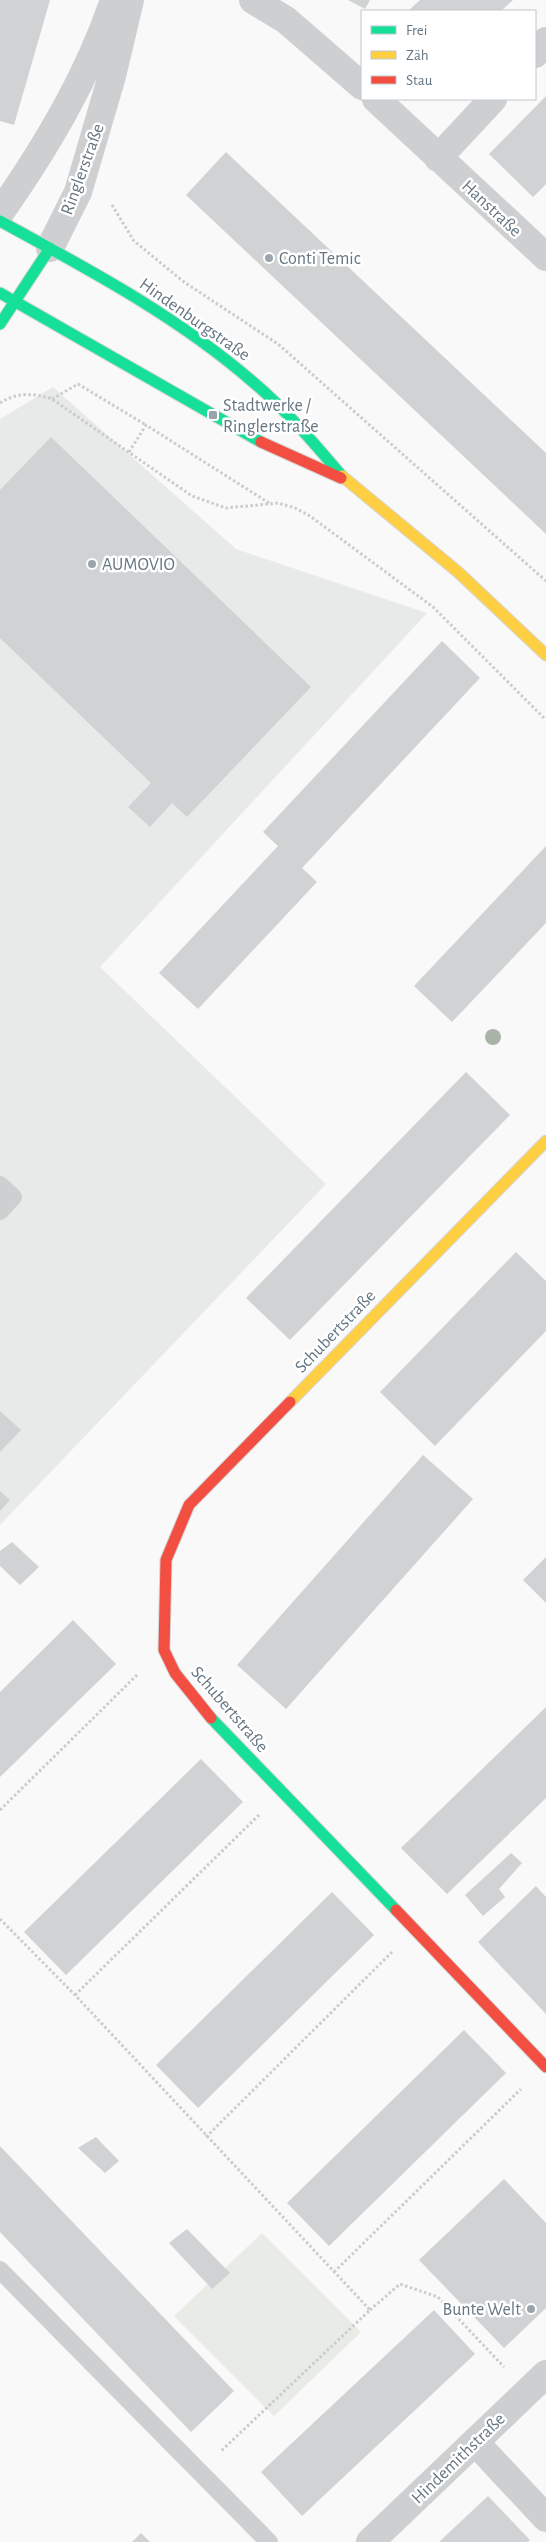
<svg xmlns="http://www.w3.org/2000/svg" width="546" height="2542" font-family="'Alegreya Sans',sans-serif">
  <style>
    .built { fill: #e8e9e9 }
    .green { fill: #e8ebe6 }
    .building { fill: #d0d2d3 }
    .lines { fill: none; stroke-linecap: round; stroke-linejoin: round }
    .fast-casing { stroke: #d5d6d7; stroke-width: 13 }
    .slow-casing { stroke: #d5d6d7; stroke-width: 13 }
    .jam-casing { stroke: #d5d6d7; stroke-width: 13 }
    .path { stroke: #cbcccd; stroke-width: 3; stroke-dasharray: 2.5 2.5; stroke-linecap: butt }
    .lane { stroke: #cecfd0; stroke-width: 18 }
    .street { stroke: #cecfd0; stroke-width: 28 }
    .fast { stroke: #16e098; stroke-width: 11 }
    .slow { stroke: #ffcf43; stroke-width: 11 }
    .jam { stroke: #f24e42; stroke-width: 11 }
    .tree { fill: #a9b3a7 }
    .poi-dot { fill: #99a4ac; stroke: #fff; stroke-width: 2 }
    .labels { text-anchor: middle; stroke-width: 5; stroke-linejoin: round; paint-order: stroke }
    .street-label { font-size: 18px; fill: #657683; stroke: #fff }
    .poi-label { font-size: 18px; fill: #657683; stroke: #fff; text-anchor: start }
  </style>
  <rect width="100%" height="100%" fill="#f9f9f9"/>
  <path class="built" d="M53 387 236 549 427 613 100 967 326 1184 0 1525V419Z"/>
  <path class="green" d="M262 2233 361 2332 274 2416 174 2316Z"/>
  <path class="building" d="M0 0H50L14 125 0 121Z
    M348 0H370L365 9Z
    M420 0H513L501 11H408Z
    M546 96V184L533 197 489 154Z
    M226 152 546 453V534L186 195Z
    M51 437 311 687 187 817 172 803 150 827 128 807 151 783 0 638V490Z
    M442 641 480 678 302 868 317 882 198 1009 159 973 278 846 263 832Z
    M546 846V923L452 1022 414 986Z
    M466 1072 510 1115 290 1340 246 1298Z
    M516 1252 546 1281V1331L435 1446 380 1392Z
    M0 1411 21 1430 0 1452Z
    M423 1455 473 1499 286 1709 237 1665Z
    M0 1491 10 1500 0 1511Z
    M12 1542 39 1567 20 1585 0 1566V1551Z
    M546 1557V1603L523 1580Z
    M73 1620 116 1664 0 1777V1692Z
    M546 1707V1798L447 1894 401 1848Z
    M201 1759 243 1802 66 1975 24 1932Z
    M511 1853 522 1863 499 1889 505 1897 483 1916 465 1895Z
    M536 1886 546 1897V2014L478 1942Z
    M332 1892 374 1935 198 2108 156 2065Z
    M464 2030 506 2073 329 2246 287 2203Z
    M96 2137 119 2161 105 2173 78 2148Z
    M0 2146 234 2391 191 2432 0 2232Z
    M504 2179 546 2223V2308L504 2348 419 2260Z
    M187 2229 230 2273 212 2289 169 2243Z
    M434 2310 475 2354 302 2516 261 2472Z
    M488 2496 530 2540 528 2542H439Z
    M141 2533 150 2542H132Z"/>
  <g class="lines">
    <defs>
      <path id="fast" d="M0 221C88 269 177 316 253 382 286 410 314 443 342 476
        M0 293 261 442
        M0 324 50 248
        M211 1718 396 1910"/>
      <path id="slow" d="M342 476 458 572 546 655
        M290 1402 546 1141"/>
      <path id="jam" d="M261 442 341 478
        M211 1718 175 1673 164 1650 166 1560 189 1505 290 1402
        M396 1910 546 2067"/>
    </defs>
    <use href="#fast" class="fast-casing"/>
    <use href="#slow" class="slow-casing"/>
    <use href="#jam" class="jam-casing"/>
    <path class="path" d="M112 205 134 241 184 282 278 344 546 581
      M52 399 78 384 146 425
      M0 403C17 392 34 393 52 399L192 496 226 508 278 503 295 508 310 516 433 607 546 720
      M129 452 146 425 269 503
      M0 1810 138 1674
      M0 1919 75 1995 370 2310 220 2452
      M75 1995 259 1815
      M206 2137 392 1952
      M334 2272 521 2089
      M370 2310 400 2284 438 2297 504 2367"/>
    <path class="lane" d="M0 1185 13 1197 0 1211
      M0 2270 269 2542"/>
    <path class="street" d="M253 0 286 20 362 86
      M535 54 546 41
      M376 99 546 257
      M438 158 493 99
      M0 213C46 147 88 77 114 0
      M50 248 78 192 112 76 130 0
      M475 2442 546 2518
      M370 2542 546 2374"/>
    <use href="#fast" class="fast"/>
    <use href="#slow" class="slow"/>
    <use href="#jam" class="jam"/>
  </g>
  <circle class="tree" cx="493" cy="1037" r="8"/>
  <g class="poi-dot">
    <circle cx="269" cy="258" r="5"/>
    <rect x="208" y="410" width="10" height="10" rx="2.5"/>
    <circle cx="92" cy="564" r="5"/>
    <circle cx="531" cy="2309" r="5"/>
  </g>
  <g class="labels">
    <g class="street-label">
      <text transform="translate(82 169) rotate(-70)" y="6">Ringlerstraße</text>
      <text transform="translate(492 208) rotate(43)" y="6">Hanstraße</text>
      <text transform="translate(195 319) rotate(35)" y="6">Hindenburgstraße</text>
      <text transform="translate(335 1331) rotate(-46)" y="6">Schubertstraße</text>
      <text transform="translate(230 1709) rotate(49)" y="6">Schubertstraße</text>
      <text transform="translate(458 2458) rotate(-44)" y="6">Hindemithstraße</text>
    </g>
    <g class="poi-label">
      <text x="279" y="264">Conti Temic</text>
      <text x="223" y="411">Stadtwerke /<tspan x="223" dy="21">Ringlerstraße</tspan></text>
      <text x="102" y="570">AUMOVIO</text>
      <text x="521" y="2315" text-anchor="end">Bunte Welt</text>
    </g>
  </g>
  <rect x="361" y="10" width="175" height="90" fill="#ffffff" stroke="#c1c8cd"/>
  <rect x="371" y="26" width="25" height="8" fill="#16e098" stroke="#c1c8cd"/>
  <text x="406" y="35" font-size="15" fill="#657683">Frei</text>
  <rect x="371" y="51" width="25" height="8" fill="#ffcf43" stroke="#c1c8cd"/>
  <text x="406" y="60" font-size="15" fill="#657683">Zäh</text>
  <rect x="371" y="76" width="25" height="8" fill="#f24e42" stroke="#c1c8cd"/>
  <text x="406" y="85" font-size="15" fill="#657683">Stau</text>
</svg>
